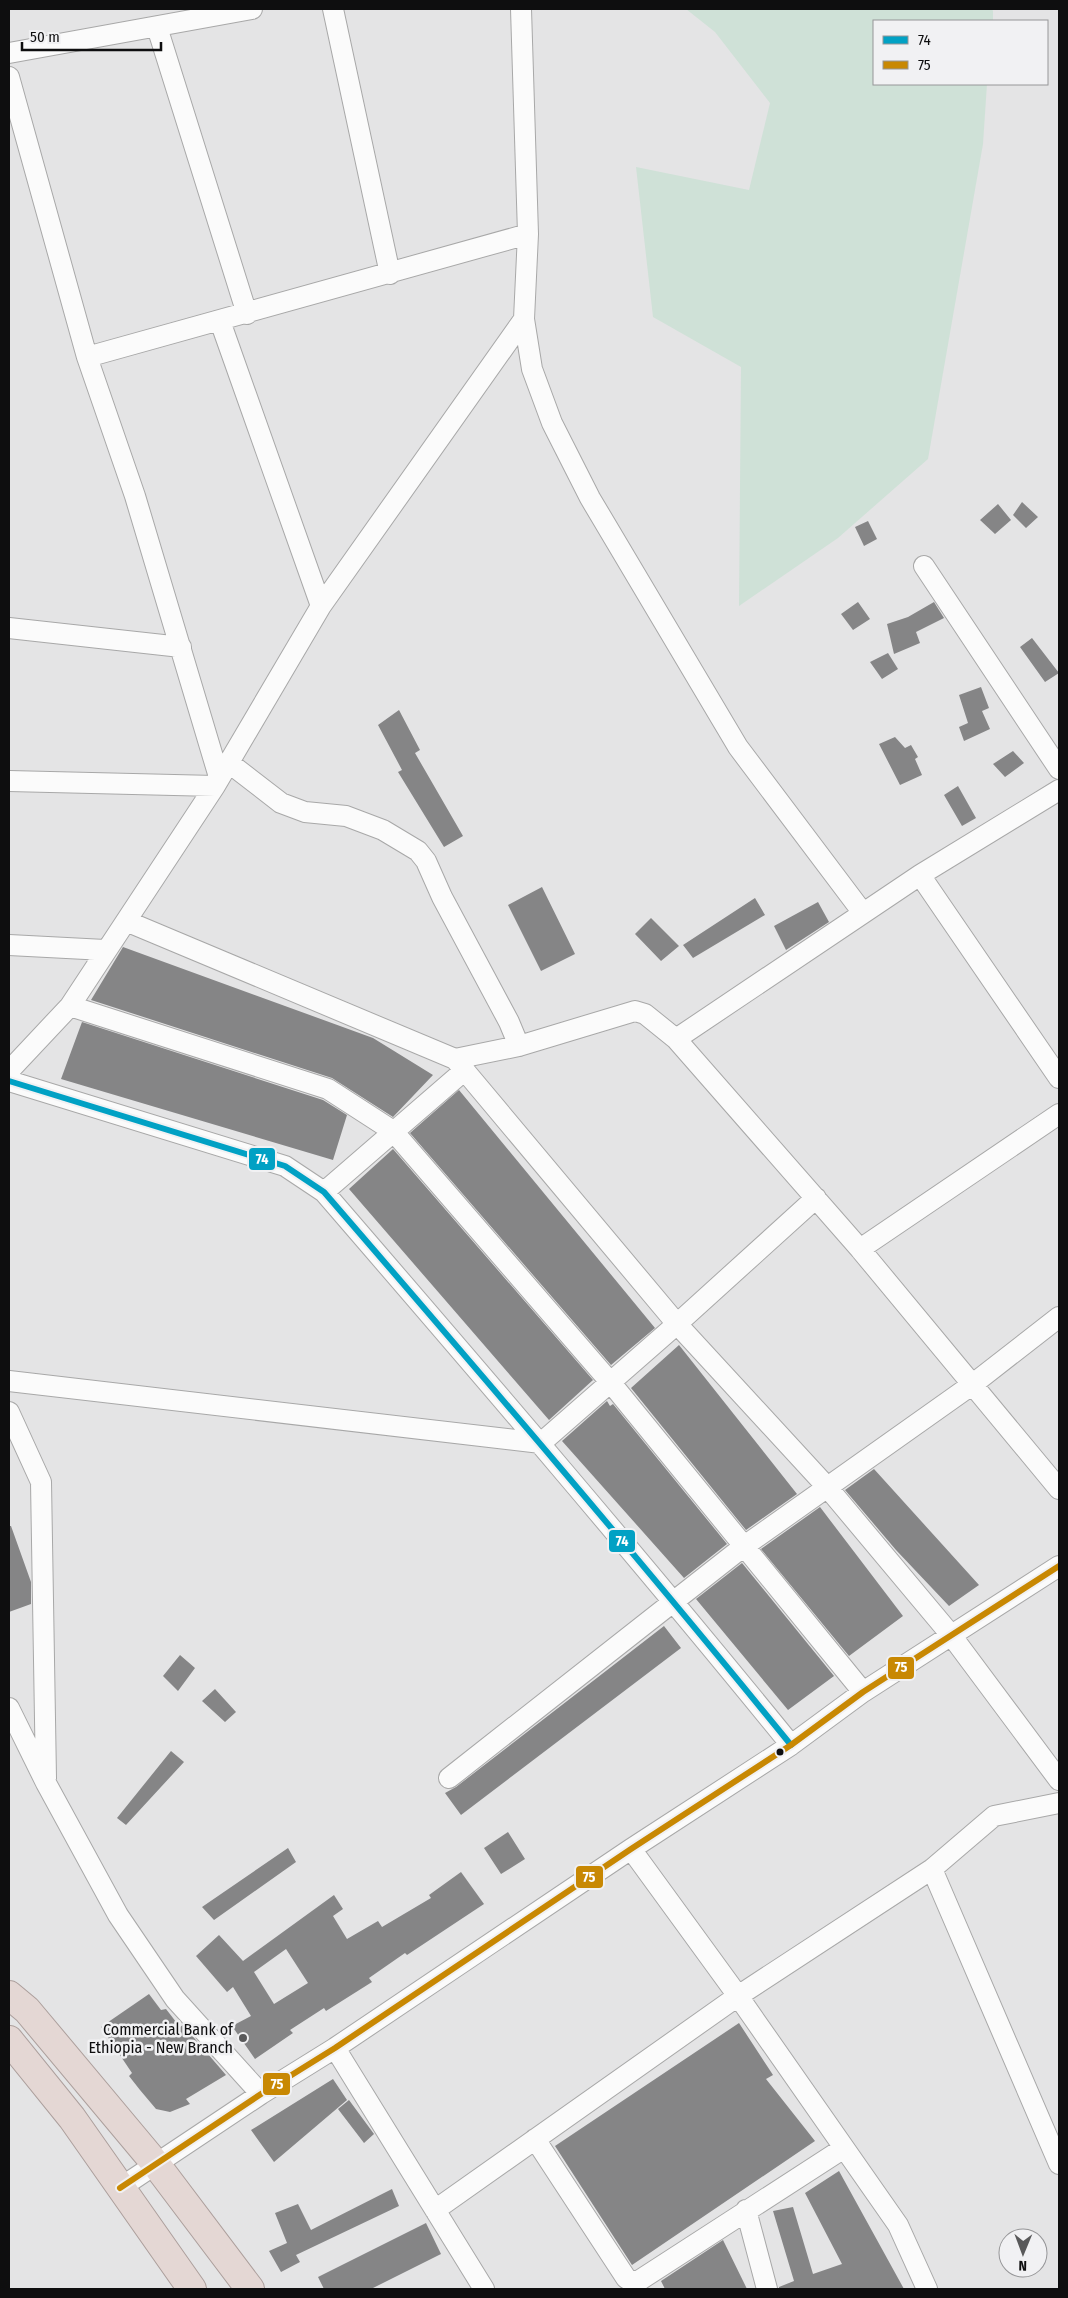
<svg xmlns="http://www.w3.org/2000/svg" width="1068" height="2298" font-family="'Fira Sans Condensed',sans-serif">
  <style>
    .green { fill: #cfe1d7 }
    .building { fill: #858586; fill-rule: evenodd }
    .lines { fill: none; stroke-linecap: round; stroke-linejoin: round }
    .street-casing { stroke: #a8a8a8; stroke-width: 22 }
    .highway-casing { stroke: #ac9f9c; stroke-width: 30 }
    .street { stroke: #fbfbfb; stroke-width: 20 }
    .highway { stroke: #e4d7d4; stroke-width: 28 }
    .bus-1-casing { stroke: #f1f1f3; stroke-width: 10 }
    .bus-2-casing { stroke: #f1f1f3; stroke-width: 10 }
    .bus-1 { stroke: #01a1c4; stroke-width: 6 }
    .bus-2 { stroke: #c88803; stroke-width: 6 }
    .bus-dot { fill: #0e0e0f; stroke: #f1f1f3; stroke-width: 2 }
    .poi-dot { fill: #59595a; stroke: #f1f1f3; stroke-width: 2 }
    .labels { text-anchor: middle; stroke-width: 5; stroke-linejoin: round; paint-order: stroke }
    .poi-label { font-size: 16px; fill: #0e0e0f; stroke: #f1f1f3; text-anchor: end }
    .line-badge { stroke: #f1f1f3; stroke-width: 2 }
    .badge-label { font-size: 14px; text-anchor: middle; font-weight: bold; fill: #fff }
  </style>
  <rect width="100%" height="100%" fill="#e4e4e5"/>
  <path class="green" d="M686 9H992L993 11V21H874V84H987L983 144 928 459 838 538 739 606 741 367 653 317 636 167 749 190 770 103 715 32Z"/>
  <path class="building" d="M1022 502 1038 517 1026 528 1013 515Z
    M998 504 1011 520 995 534 980 520Z
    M868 521 877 539 864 546 855 527Z
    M858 602 870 619 853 630 841 614Z
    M934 602 944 618 916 632 920 643 894 654 887 624 908 617Z
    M1032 638 1059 673 1045 682 1020 647Z
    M888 653 898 669 882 679 870 662Z
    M981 687 989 708 982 711 990 729 964 741 959 727 968 723 959 695Z
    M399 710 420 750 415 753 463 836 444 847 398 772 402 770 378 725Z
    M895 737 905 748 911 745 918 757 915 759 922 775 900 785 879 744Z
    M1013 751 1024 763 1005 777 993 764Z
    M958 786 976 818 962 826 944 795Z
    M542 887 575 954 541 971 508 905Z
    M755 898 765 915 693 958 683 945Z
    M818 902 829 922 786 950 774 926Z
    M651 918 679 946 661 961 635 934Z
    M123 947 373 1038 433 1075 393 1117 332 1078 91 1000Z
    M82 1022 323 1100 347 1115 333 1160 61 1079Z
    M459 1090 655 1328 611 1365 410 1133Z
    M393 1149 593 1380 549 1420 349 1189Z
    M679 1345 797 1494 746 1530 631 1388Z
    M607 1401 610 1406 613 1404 727 1544 684 1578 562 1441Z
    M874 1469 979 1585 949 1606 896 1550 845 1490Z
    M820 1507 903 1616 849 1656 761 1549Z
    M9 1526H11L31 1582V1604L9 1612Z
    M742 1563 834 1676 788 1710 696 1599Z
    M664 1626 681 1648 461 1815 445 1793 456 1787Z
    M180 1655 195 1668 178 1691 163 1676Z
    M215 1689 236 1712 225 1722 202 1701Z
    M171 1751 184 1762 126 1825 117 1818Z
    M508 1832 525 1859 501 1874 484 1848Z
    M288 1848 296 1862 214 1920 202 1907Z
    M461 1872 484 1904 407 1955 405 1953 369 1978 372 1982 326 2011 324 2008 290 2030 293 2033 255 2059 232 2026 251 2016 233 1987 227 1992 196 1956 219 1935 243 1961 334 1895 343 1909 333 1916 347 1939 378 1921 382 1927 431 1898 429 1895ZM286 1949 308 1983 274 2004 254 1972Z
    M149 1994 161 2010 166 2009 180 2027 183 2025 226 2075 186 2099 190 2104 170 2112 156 2109 140 2090 129 2076 132 2073 101 2027Z
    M739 2023 773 2075 766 2079 815 2141 632 2265 555 2146Z
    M333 2079 347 2100 274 2162 251 2130Z
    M349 2100 374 2134 364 2143 338 2109Z
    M839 2171 904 2289H779V2287L794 2281 773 2211 793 2207 813 2274 842 2264 805 2193Z
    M392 2189 399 2206 296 2255 300 2262 281 2272 269 2251 287 2243 275 2213 298 2204 311 2230Z
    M426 2223 441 2254 371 2289H324L318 2277Z
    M723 2240 747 2289H665L661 2281Z"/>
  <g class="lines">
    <defs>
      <path id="street" d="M333 9 390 274
        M157 27 247 314
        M9 53 252 9
        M9 77 87 357 135 496 219 777
        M524 319 532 369 552 423 590 498 738 747 863 913
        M220 321 321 606
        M87 357 528 234
        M924 566 1059 769
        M9 628 181 647
        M228 762 281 803 305 812 346 816 383 830 418 851 426 861 442 897 509 1022 519 1046
        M9 781 215 786
        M920 875 1059 1078
        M126 921 455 1059 677 1324 828 1488 951 1635 1059 1780
        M9 945 105 950
        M70 1006 328 1089 393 1131 611 1383 863 1692
        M676 1039 860 1249 1059 1489
        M455 1059 519 1046 635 1011 645 1014 676 1039 920 875 1059 790
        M9 1071 70 1006 215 786 321 606 524 319 528 234 521 9
        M9 1081 285 1166 324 1192C482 1375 639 1558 791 1745
        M324 1192 465 1070
        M860 1249 1059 1114
        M9 1381 541 1443 677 1324 816 1198
        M9 1412 41 1482 46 1778
        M9 1708 46 1783 118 1915 175 1999 261 2094
        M449 1778 743 1547 973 1384 1059 1317
        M631 1849 738 1996 898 2225 927 2289
        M932 1869 1059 2164
        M335 2048 484 2289
        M535 2139 626 2278 632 2282 640 2280 844 2148
        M120 2188 261 2094 335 2048 631 1849 791 1745 863 1692 1059 1566
        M435 2210 738 1996 932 1869 994 1816 1059 1803
        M746 2210 767 2289"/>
      <path id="highway" d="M9 1995 27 2010 155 2163 250 2289
        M9 2040 72 2118 192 2289"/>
    </defs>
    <use href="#street" class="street-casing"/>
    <use href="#highway" class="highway-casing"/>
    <use href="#street" class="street"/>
    <use href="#highway" class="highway"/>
    <defs>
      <path id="bus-1" d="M9 1081 285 1166 324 1192C482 1375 639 1558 791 1745"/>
      <path id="bus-2" d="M120 2188 261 2094 335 2048 631 1849 791 1745 863 1692 1059 1566"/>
    </defs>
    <use href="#bus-1" class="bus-1-casing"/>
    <use href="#bus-2" class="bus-2-casing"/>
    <use href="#bus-1" class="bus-1"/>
    <use href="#bus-2" class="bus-2"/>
  </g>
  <circle class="bus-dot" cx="780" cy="1752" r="4.5"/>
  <circle class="poi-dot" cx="243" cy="2038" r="5"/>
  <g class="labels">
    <g class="poi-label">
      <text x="233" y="2035">Commercial Bank of<tspan x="233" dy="18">Ethiopia - New Branch</tspan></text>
    </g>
  </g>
  <g class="line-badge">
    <rect x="248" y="1147" width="28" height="24" rx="5" fill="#01a1c4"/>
    <rect x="608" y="1529" width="28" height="24" rx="5" fill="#01a1c4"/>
    <rect x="887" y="1656" width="28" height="24" rx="5" fill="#c88803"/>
    <rect x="575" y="1865" width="29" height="24" rx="5" fill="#c88803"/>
    <rect x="262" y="2072" width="29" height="24" rx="5" fill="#c88803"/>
  </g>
  <g class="badge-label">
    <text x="262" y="1164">74</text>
    <text x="622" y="1546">74</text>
    <text x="901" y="1672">75</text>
    <text x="589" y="1882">75</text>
    <text x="277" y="2089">75</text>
  </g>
  <rect width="1068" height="2298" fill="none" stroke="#0e0e0f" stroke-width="20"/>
  <rect x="873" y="20" width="175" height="65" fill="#f1f1f3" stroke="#969698"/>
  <rect x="883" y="36" width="25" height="8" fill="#01a1c4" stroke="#969698"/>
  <text x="918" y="45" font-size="15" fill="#0e0e0f">74</text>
  <rect x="883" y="61" width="25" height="8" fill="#c88803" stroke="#969698"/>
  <text x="918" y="70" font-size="15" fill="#0e0e0f">75</text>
  <g transform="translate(1023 2253) rotate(181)"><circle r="24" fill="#f1f1f3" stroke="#969698"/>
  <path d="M0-4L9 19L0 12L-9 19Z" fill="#59595a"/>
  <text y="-8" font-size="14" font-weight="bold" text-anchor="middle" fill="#0e0e0f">N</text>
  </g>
  <path d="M22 42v8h139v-8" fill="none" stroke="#0e0e0f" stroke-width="2.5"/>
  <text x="30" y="42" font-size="15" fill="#0e0e0f" stroke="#f1f1f3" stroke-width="4" paint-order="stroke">50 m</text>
</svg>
